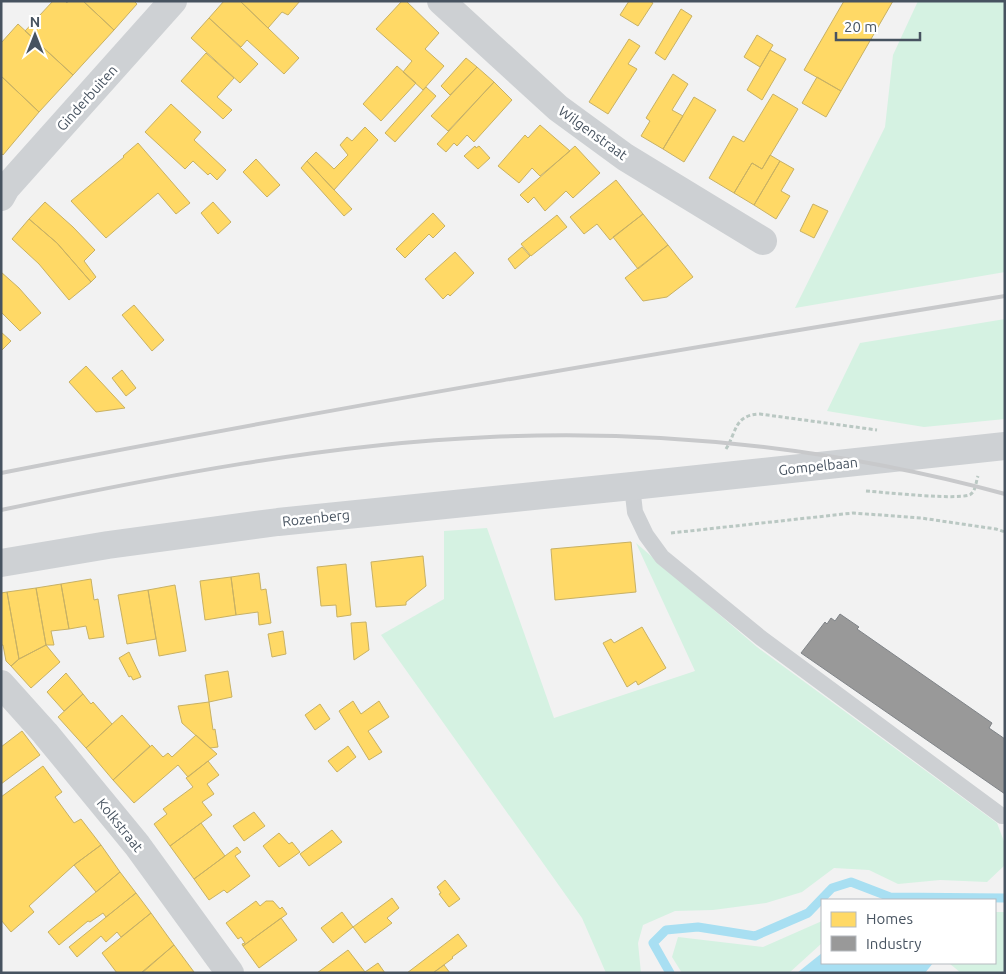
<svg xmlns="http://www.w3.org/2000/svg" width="1006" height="974" font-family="Ubuntu,sans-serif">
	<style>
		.green { fill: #d5f2e2 }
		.water { fill: #a8dff2 }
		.homes { fill: #ffd966; stroke: #c8b164 }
		.industry { fill: #999; stroke: #808488 }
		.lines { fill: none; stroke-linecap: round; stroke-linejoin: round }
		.stream { stroke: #a8dff2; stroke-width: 9 }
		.path { stroke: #bac8c3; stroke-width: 3; stroke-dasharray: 4 2.5; stroke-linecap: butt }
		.lane { stroke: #cdd0d3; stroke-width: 16 }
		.street { stroke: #cdd0d3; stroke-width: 28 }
		.secondary { stroke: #ced1d4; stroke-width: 28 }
		.rail { stroke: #c8c9cb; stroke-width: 4 }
		.labels { text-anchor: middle; stroke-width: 5; stroke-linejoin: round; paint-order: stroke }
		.street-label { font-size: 14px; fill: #475360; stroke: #fff }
	</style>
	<rect width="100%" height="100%" fill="#f2f2f2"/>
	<path class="green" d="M918 1H1005V272L795 308 885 127 893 55Z
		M1005 319V419L924 427 827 411 860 343Z
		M487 528 554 718 695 671 636 543 757 647 997 823 1005 844V865L987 882 940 880 898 884 869 870 834 868 802 892 766 903 713 910 675 911 643 925 638 943 641 973H606L582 918 381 635 444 599V531Z
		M995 912H1005V973H961L949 963H995Z
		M822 921V943L789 973H682L672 957 678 937 763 947Z"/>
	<path class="water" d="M822 953V963H933L925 973H797Z"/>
	<path class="homes" d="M53 1H65L67 3 68 1H83L114 30 73 75 25 31Z
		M83 1H134L137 4 114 30Z
		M224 1H240L299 58 284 74 247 40 241 47 209 18Z
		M240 1H300L288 15 282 12 268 28Z
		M402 1H406L439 33 425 49 444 66 423 90 403 72 412 61 376 29Z
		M629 1H649L653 3 638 26 620 15Z
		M844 1H893L841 91 804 70Z
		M681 9 692 16 665 60 655 53Z
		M209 18 258 64 240 83 191 38Z
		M18 24 73 75 39 112 1 76V43Z
		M757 35 773 45 760 67 744 57Z
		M629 39 640 46 628 64 637 69 608 114 589 102Z
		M770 50 786 59 762 100 747 90Z
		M206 53 234 78 217 97 232 110 223 119 181 81Z
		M466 58 477 67 450 95 441 86Z
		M397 66 416 83 381 121 363 104Z
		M477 67 494 82 448 131 431 116Z
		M673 74 688 84 672 110 683 116 663 149 641 136 650 121 646 118Z
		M1 76 39 112 3 155 1 153Z
		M817 77 841 91 826 117 802 103Z
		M494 82 512 100 474 142 467 135 457 146 454 143 446 152 437 144Z
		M426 87 436 96 395 142 385 133Z
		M773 94 798 109 762 169 752 163 734 193 709 178 733 136 744 142Z
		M694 97 716 110 684 162 663 149Z
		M171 104 201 132 194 140 226 170 217 180 210 173 208 175 193 161 185 169 145 132Z
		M540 125 570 151 540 176 532 168 519 183 498 166 525 135 528 138Z
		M365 127 378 140 334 190 307 161 316 152 334 169 348 155 340 145 347 137 352 141Z
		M138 143 190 203 176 214 158 193 106 238 71 201 124 157 123 156Z
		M475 146 476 148 479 146 490 158 478 169 464 156Z
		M575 146 600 173 573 198 566 191 545 211 534 197 528 203 520 195Z
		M770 155 780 161 754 205 734 193 752 163 762 169Z
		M256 159 280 185 267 197 243 172Z
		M307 161 352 209 344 216 301 168Z
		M780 161 794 169 781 191 790 196 776 219 754 205Z
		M616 180 643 214 610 240 597 224 584 234 570 217Z
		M45 202 73 227 95 250 84 261 96 277 91 282 57 243 29 219Z
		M213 202 231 222 218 234 201 213Z
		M813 204 828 211 814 238 800 231Z
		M433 213 445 226 433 238 429 234 405 258 396 249Z
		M643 214 668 245 638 269 613 237Z
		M557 215 567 227 531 256 521 244Z
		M29 219 57 243 91 282 69 300 39 264 12 239Z
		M668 245 693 277 667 297 643 301 625 278Z
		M522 247 530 256 515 269 508 259Z
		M455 252 474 273 450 296 448 294 443 299 425 279Z
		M1 272 19 288 41 313 20 331 1 312Z
		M134 305 164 340 152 351 122 315Z
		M1 332 11 341 1 351Z
		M86 366 125 408 96 412 69 382Z
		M122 370 136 388 126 396 112 378Z
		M631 542 636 592 555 600 551 549Z
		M423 556 426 586 406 602V605L376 607 371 562Z
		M346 564 351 615 337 617 336 605 321 606 317 567Z
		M259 573 261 590 266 589 271 623 259 625 258 612 236 615 231 577Z
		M231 577 236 615 205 620 200 581Z
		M91 579 94 600 98 599 104 637 89 639 86 626 69 629 61 584Z
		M61 584 69 629 51 631 54 645H46L36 588Z
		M175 585 186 651 159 656 148 590Z
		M36 588 46 645 19 659 7 592Z
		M148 590 156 639 127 644 118 595Z
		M7 592 19 659 11 666 6 661 3 645H1V593Z
		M366 622 369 650 354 660 351 623Z
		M642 627 666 668 638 685 636 681 627 687 603 643 611 639 614 643Z
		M283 631 286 654 272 657 268 634Z
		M46 645 60 662 31 688 11 666 19 659Z
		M129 652 141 677 133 680 131 676 129 677 119 658Z
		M228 671 232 697 209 702 205 675Z
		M66 673 83 694 64 711 47 692Z
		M83 694 91 704 93 702 112 724 86 748 58 717Z
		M353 701 361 714 379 701 389 717 368 731 382 752 369 760 339 711Z
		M209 702 213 730 215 729 218 747 210 748 182 723 178 706Z
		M320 704 330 719 315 730 305 715Z
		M122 715 150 746 113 780 86 748Z
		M22 731 40 755 1 784V747Z
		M196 735 217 754 188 777 178 765 134 803 113 780 152 745 163 757 168 753 172 757Z
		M348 746 356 757 337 772 328 761Z
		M208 761 219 775 207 784 214 794 202 802 212 815 170 846 154 824 167 814 163 809 193 787 186 778Z
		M43 766 62 792 55 797 74 823 81 819 101 845 74 865 29 906 34 912 11 932 1 920V797Z
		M254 812 265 826 244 841 233 826Z
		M201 823 225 856 194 879 170 846Z
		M332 830 342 842 309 866 300 854Z
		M279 833 289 844 292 842 300 852 279 867 263 846Z
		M101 845 120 872 96 892 74 865Z
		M237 847 241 852 235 856 250 876 227 893 224 890 209 900 194 879Z
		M120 872 136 893 106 917 103 913 90 922 88 921 59 945 48 932Z
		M445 880 460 899 449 907 439 894 441 893 437 887Z
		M136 893 151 913 121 937 117 932 106 942 101 936 77 957 69 947Z
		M392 898 399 908 387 918 392 923 365 943 353 927Z
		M256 901 260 906 266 901H273L280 909 282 907 287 914 243 946 242 944 245 943 241 937 238 939 226 923Z
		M342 912 353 927 333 943 321 928Z
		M151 913 174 945 142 973H117L102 953Z
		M281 918 297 940 259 968 243 946Z
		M458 934 467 946 452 957 453 958 433 973H407Z
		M174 945 194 972 143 973 142 972Z
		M348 950 365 972 317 973Z
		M378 963 385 973H364L365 972Z
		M444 965 450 973H433Z"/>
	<path class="industry" d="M840 614 859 627 857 629 992 723 989 728 1005 739V794L801 653 825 622 827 624 831 618 835 621Z"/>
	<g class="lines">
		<path class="stream" d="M670 973 653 943 666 930 698 927 755 936 808 913 832 888 851 882 890 897 1005 898"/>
		<path class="path" d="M726 449C737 431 734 415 760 414L877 430
			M866 491C881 492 964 501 971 494 976 490 976 481 978 476
			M671 533 853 513 921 518 996 529 1005 532"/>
		<path class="lane" d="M632 486 635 512 646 535 662 557 761 638 1002 816"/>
		<path class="street" d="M441 1 558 108 625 157 763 241
			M1 684 45 733 137 845 230 973"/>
		<path class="secondary" d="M1 197 6 188 173 1
			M1 563 108 545 278 522 632 486 1005 446"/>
		<path class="rail" d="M1 473C335 407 670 351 1005 296
			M1 510C162 476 325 444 490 437 663 429 838 449 1005 494"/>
	</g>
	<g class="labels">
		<g class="street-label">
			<text transform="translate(87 98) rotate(-48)" y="5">Ginderbuiten</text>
			<text transform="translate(593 133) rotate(36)" y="5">Wilgenstraat</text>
			<text transform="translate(818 466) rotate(-6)" y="5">Gompelbaan</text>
			<text transform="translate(316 518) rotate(-6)" y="5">Rozenberg</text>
			<text transform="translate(120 825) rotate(51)" y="5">Kolkstraat</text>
		</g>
	</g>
	<rect width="1006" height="974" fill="none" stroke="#475360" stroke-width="5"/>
	<rect x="821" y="899" width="175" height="65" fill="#ffffff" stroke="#b5babf"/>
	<rect x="831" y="912" width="25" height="15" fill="#ffd966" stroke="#b5babf"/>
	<text x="866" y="924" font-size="15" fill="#475360">Homes</text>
	<rect x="831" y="936" width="25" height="15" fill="#999999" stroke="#b5babf"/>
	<text x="866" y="949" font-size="15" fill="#475360">Industry</text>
	<g transform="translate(35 35)" stroke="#ffffff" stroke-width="4" paint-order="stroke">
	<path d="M0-4L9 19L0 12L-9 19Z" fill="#475360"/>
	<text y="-8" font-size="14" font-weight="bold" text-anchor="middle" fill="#475360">N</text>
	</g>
	<path d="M836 32v8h84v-8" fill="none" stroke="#475360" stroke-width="2.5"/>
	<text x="844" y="32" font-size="15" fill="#475360" stroke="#ffffff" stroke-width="4" paint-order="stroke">20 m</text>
</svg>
